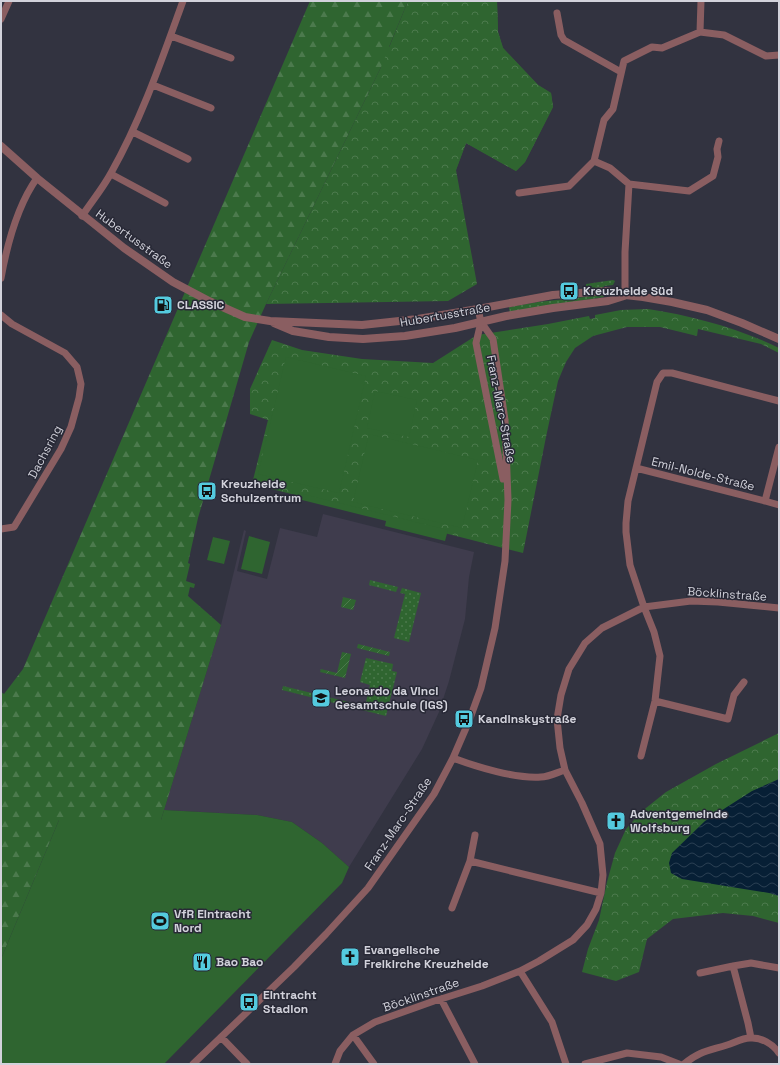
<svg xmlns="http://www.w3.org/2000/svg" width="780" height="1065" font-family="'Space Grotesk',sans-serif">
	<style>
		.education { fill: #3f3c4d }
		.grass { fill: url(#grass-dots) }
		.forest { fill: url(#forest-firs) }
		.park { fill: url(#park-crowns) }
		.garden { fill: url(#garden-furrows) }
		.pitch { fill: #2f6530 }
		.water { fill: url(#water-waves) }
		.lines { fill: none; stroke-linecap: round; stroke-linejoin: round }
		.minor { stroke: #8a5e61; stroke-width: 7 }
		.tertiary { stroke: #8a5e61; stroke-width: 8 }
		.labels { text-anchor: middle; stroke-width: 3; stroke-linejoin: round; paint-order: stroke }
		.street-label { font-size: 12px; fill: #d2d2db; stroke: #282936 }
		.poi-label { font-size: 12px; font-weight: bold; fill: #d2d2db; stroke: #282936; text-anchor: start }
	</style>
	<defs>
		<pattern id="grass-dots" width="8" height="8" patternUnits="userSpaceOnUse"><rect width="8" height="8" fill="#2f6530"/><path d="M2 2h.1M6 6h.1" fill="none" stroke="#4c7a4d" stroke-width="1.8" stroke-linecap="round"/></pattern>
		<pattern id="forest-firs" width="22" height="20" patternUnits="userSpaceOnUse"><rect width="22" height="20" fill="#2f6530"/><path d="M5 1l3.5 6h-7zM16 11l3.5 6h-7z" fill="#4c7a4d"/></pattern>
		<pattern id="park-crowns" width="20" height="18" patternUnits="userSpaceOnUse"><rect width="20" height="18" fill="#2f6530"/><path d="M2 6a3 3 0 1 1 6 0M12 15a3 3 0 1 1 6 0" fill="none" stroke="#4c7a4d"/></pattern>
		<pattern id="garden-furrows" width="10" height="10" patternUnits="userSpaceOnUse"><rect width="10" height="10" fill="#2f6530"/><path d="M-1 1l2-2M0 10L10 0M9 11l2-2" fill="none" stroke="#4c7a4d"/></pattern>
		<pattern id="water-waves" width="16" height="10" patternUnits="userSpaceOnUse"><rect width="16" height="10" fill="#071f35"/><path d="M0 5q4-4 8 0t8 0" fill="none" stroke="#2a3f52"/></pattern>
	</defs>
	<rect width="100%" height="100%" fill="#323340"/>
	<path class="education" d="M323 514 474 552 469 577 465 619 449 681 439 712 422 749 349 867 322 843 292 822 257 815 164 810 221 625 244 530 246 531 237 571 267 579 280 528 317 537Z"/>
	<path class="grass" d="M613 280 615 281 613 285 604 286 603 289H586V284Z
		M604 293V297L510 313 509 307 538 302 585 297Z
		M370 580 398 587 396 592 369 585Z
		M402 588 421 593 409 642 394 638 405 594 400 593Z
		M366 658 393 664 392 671 397 672 386 716 282 690 283 686 365 706 370 685 360 682Z"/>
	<path class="forest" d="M310 1H408L389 47 497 1 498 32 503 48 538 85 551 93 553 107 525 162 516 171 466 143 456 170 381 67 266 304 249 342 198 518 188 563 190 564 186 581 195 584 194 588 190 587 188 596 221 625 161 820H59L1 959V692L4 694 23 669Z"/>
	<path class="park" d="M408 1H497L498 32 503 48 538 85 551 93 553 107 525 162 516 171 466 143 456 170 477 284 448 301 266 304 381 67Z
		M648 309C693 316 738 328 779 348V353L761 344 698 329 697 336 660 327H627L593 336 575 348 566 362 558 381 546 437 523 553 252 484 268 420 250 414V389L272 340 302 350 362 359 433 363 477 335 548 324 589 316 590 319 595 318V315L621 310Z
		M779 733V923L753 916 723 913 673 919 647 939 639 972 616 981 582 972 588 949 599 920 607 882 615 853 626 829 641 812 666 792 716 764Z"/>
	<path class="garden" d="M343 597 356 600 353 610 341 607Z
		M358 644 390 652 389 656 357 648Z
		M342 652 351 654 345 678 320 672 321 669 337 673Z"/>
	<path class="pitch" d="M286 357 366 376 339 493 258 474Z
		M375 391 417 400 409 437 367 428Z
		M369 434 478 460 462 528 353 502Z
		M303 494 448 530 445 541 385 526 386 521 302 500Z
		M249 536 270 542 262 574 241 569Z
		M213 537 230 541 224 564 207 560Z
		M164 810 257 815 292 822 322 843 349 867 342 883 164 1064H1V959L59 820H161Z"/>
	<path class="water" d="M779 779V896L769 893 682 879 671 873 669 863 672 853 705 821 752 791Z"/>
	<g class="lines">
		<path class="minor" d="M557 13 561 35 564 40 621 72
			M1 19 9 1
			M700 32 724 35 766 56 779 55
			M700 32 701 1
			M171 36 231 58
			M153 85 211 108
			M133 132 188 159
			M594 161 604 120 613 109 624 61 652 47 662 48 700 32
			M594 161 610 168 629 184 625 252V295
			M111 174 165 203
			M629 184 689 191 713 176 718 157 717 149 719 141
			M519 193 569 186 594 161
			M82 216C92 201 103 188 111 173 142 118 162 59 183 1
			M1 278C7 245 17 206 37 178
			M1 315 12 324 65 353 77 367 81 384 79 398 71 427 61 449 14 527 1 529
			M481 322 476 343 503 479
			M779 447 765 501 779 505
			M636 468 765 501
			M655 701 728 719 734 695 744 682
			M641 756 655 701 660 656 654 632 644 607 630 565 626 532V523L628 501 657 382 663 373H672L779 401
			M453 758C477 767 516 779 541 777 549 777 558 772 565 770
			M470 861 601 893
			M452 908 470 861 475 835
			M733 966 748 1023 751 1038
			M520 971 552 1022 566 1064
			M700 973 733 966 751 963 779 968
			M441 999 475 1064
			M353 1035 374 1064
			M221 1037 247 1064
			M193 1064 294 967 326 934 368 888 434 794 453 758 469 721 481 688 495 628 505 561 508 500 505 420 493 339 481 322 478 309
			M335 1064 340 1051 353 1035 375 1022 434 1001 441 999 482 986 520 971 539 961 573 940 587 925 596 909 601 893 603 875 600 844 582 803 565 770 560 748 557 719 561 695 569 669 585 643 602 628 644 607 691 601 718 602 779 608
			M585 1064 627 1053 661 1057 679 1064
			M684 1064C700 1051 708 1051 727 1045 734 1043 742 1038 750 1038 761 1037 773 1044 779 1053"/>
		<path class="tertiary" d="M1 146 37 178 124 248 173 282 209 301 245 317 270 321 362 325 418 319 478 309 553 295 607 291 625 295 643 297 672 302 707 310 742 323 779 339
			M274 323 293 331 329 337 363 339 405 336 455 328 506 316 553 308 608 301 624 296"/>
	</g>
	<defs>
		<g id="bus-square" transform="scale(1)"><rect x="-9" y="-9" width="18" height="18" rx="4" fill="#54cade" stroke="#282936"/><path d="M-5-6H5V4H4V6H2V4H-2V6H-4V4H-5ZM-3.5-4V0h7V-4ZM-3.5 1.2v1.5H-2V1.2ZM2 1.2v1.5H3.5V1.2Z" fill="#111"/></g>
		<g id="fuel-square" transform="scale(1)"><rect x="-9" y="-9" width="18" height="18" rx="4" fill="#54cade" stroke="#282936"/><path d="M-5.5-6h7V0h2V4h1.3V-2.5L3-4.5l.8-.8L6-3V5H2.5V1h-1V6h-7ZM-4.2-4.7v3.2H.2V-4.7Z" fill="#111"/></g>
		<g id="school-square" transform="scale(1)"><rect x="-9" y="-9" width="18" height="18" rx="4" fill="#54cade" stroke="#282936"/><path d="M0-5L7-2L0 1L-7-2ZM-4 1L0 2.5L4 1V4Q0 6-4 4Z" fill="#111"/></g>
		<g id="church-square" transform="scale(1)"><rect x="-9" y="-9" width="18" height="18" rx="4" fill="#54cade" stroke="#282936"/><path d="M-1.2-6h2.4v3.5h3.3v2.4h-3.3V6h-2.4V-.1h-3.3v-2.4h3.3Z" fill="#111"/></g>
		<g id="stadium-square" transform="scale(1)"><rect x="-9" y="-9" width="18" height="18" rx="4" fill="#54cade" stroke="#282936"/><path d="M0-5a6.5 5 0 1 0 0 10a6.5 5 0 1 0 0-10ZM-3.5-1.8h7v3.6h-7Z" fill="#111"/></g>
		<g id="restaurant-square" transform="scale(1)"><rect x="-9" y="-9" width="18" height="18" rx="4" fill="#54cade" stroke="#282936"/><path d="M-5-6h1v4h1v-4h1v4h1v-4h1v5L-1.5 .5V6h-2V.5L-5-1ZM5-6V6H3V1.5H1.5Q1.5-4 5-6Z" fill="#111"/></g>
	</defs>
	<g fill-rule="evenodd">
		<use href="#bus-square" x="569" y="291"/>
		<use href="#fuel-square" x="163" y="305"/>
		<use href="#bus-square" x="207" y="491"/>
		<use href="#school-square" x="321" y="698"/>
		<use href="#bus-square" x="464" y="719"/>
		<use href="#church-square" x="616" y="821"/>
		<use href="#stadium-square" x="160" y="921"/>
		<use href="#church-square" x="350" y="957"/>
		<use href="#restaurant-square" x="202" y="962"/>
		<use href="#bus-square" x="249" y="1002"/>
	</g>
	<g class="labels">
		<g class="street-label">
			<text transform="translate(134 239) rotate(36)" y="4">Hubertusstraße</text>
			<text transform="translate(445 315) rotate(-10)" y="4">Hubertusstraße</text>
			<text transform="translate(501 409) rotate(79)" y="4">Franz-Marc-Straße</text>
			<text transform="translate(45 452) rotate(-62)" y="4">Dachsring</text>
			<text transform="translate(703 474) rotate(14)" y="4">Emil-Nolde-Straße</text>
			<text transform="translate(727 594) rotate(4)" y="4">Böcklinstraße</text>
			<text transform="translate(398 824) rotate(-56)" y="4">Franz-Marc-Straße</text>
			<text transform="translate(421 995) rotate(-19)" y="4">Böcklinstraße</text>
		</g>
		<g class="poi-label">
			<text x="583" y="295">Kreuzheide Süd</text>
			<text x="177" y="309">CLASSIC</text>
			<text x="221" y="488">Kreuzheide<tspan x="221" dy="14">Schulzentrum</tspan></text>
			<text x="335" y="695">Leonardo da Vinci<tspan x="335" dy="14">Gesamtschule (IGS)</tspan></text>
			<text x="478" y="723">Kandinskystraße</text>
			<text x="630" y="818">Adventgemeinde<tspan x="630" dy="14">Wolfsburg</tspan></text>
			<text x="174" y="918">VfR Eintracht<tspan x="174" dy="14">Nord</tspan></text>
			<text x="364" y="954">Evangelische<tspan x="364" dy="14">Freikirche Kreuzheide</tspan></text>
			<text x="216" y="966">Bao Bao</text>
			<text x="263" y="999">Eintracht<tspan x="263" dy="14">Stadion</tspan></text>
		</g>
	</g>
	<rect width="780" height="1065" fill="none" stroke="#d2d2db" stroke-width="4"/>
</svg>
